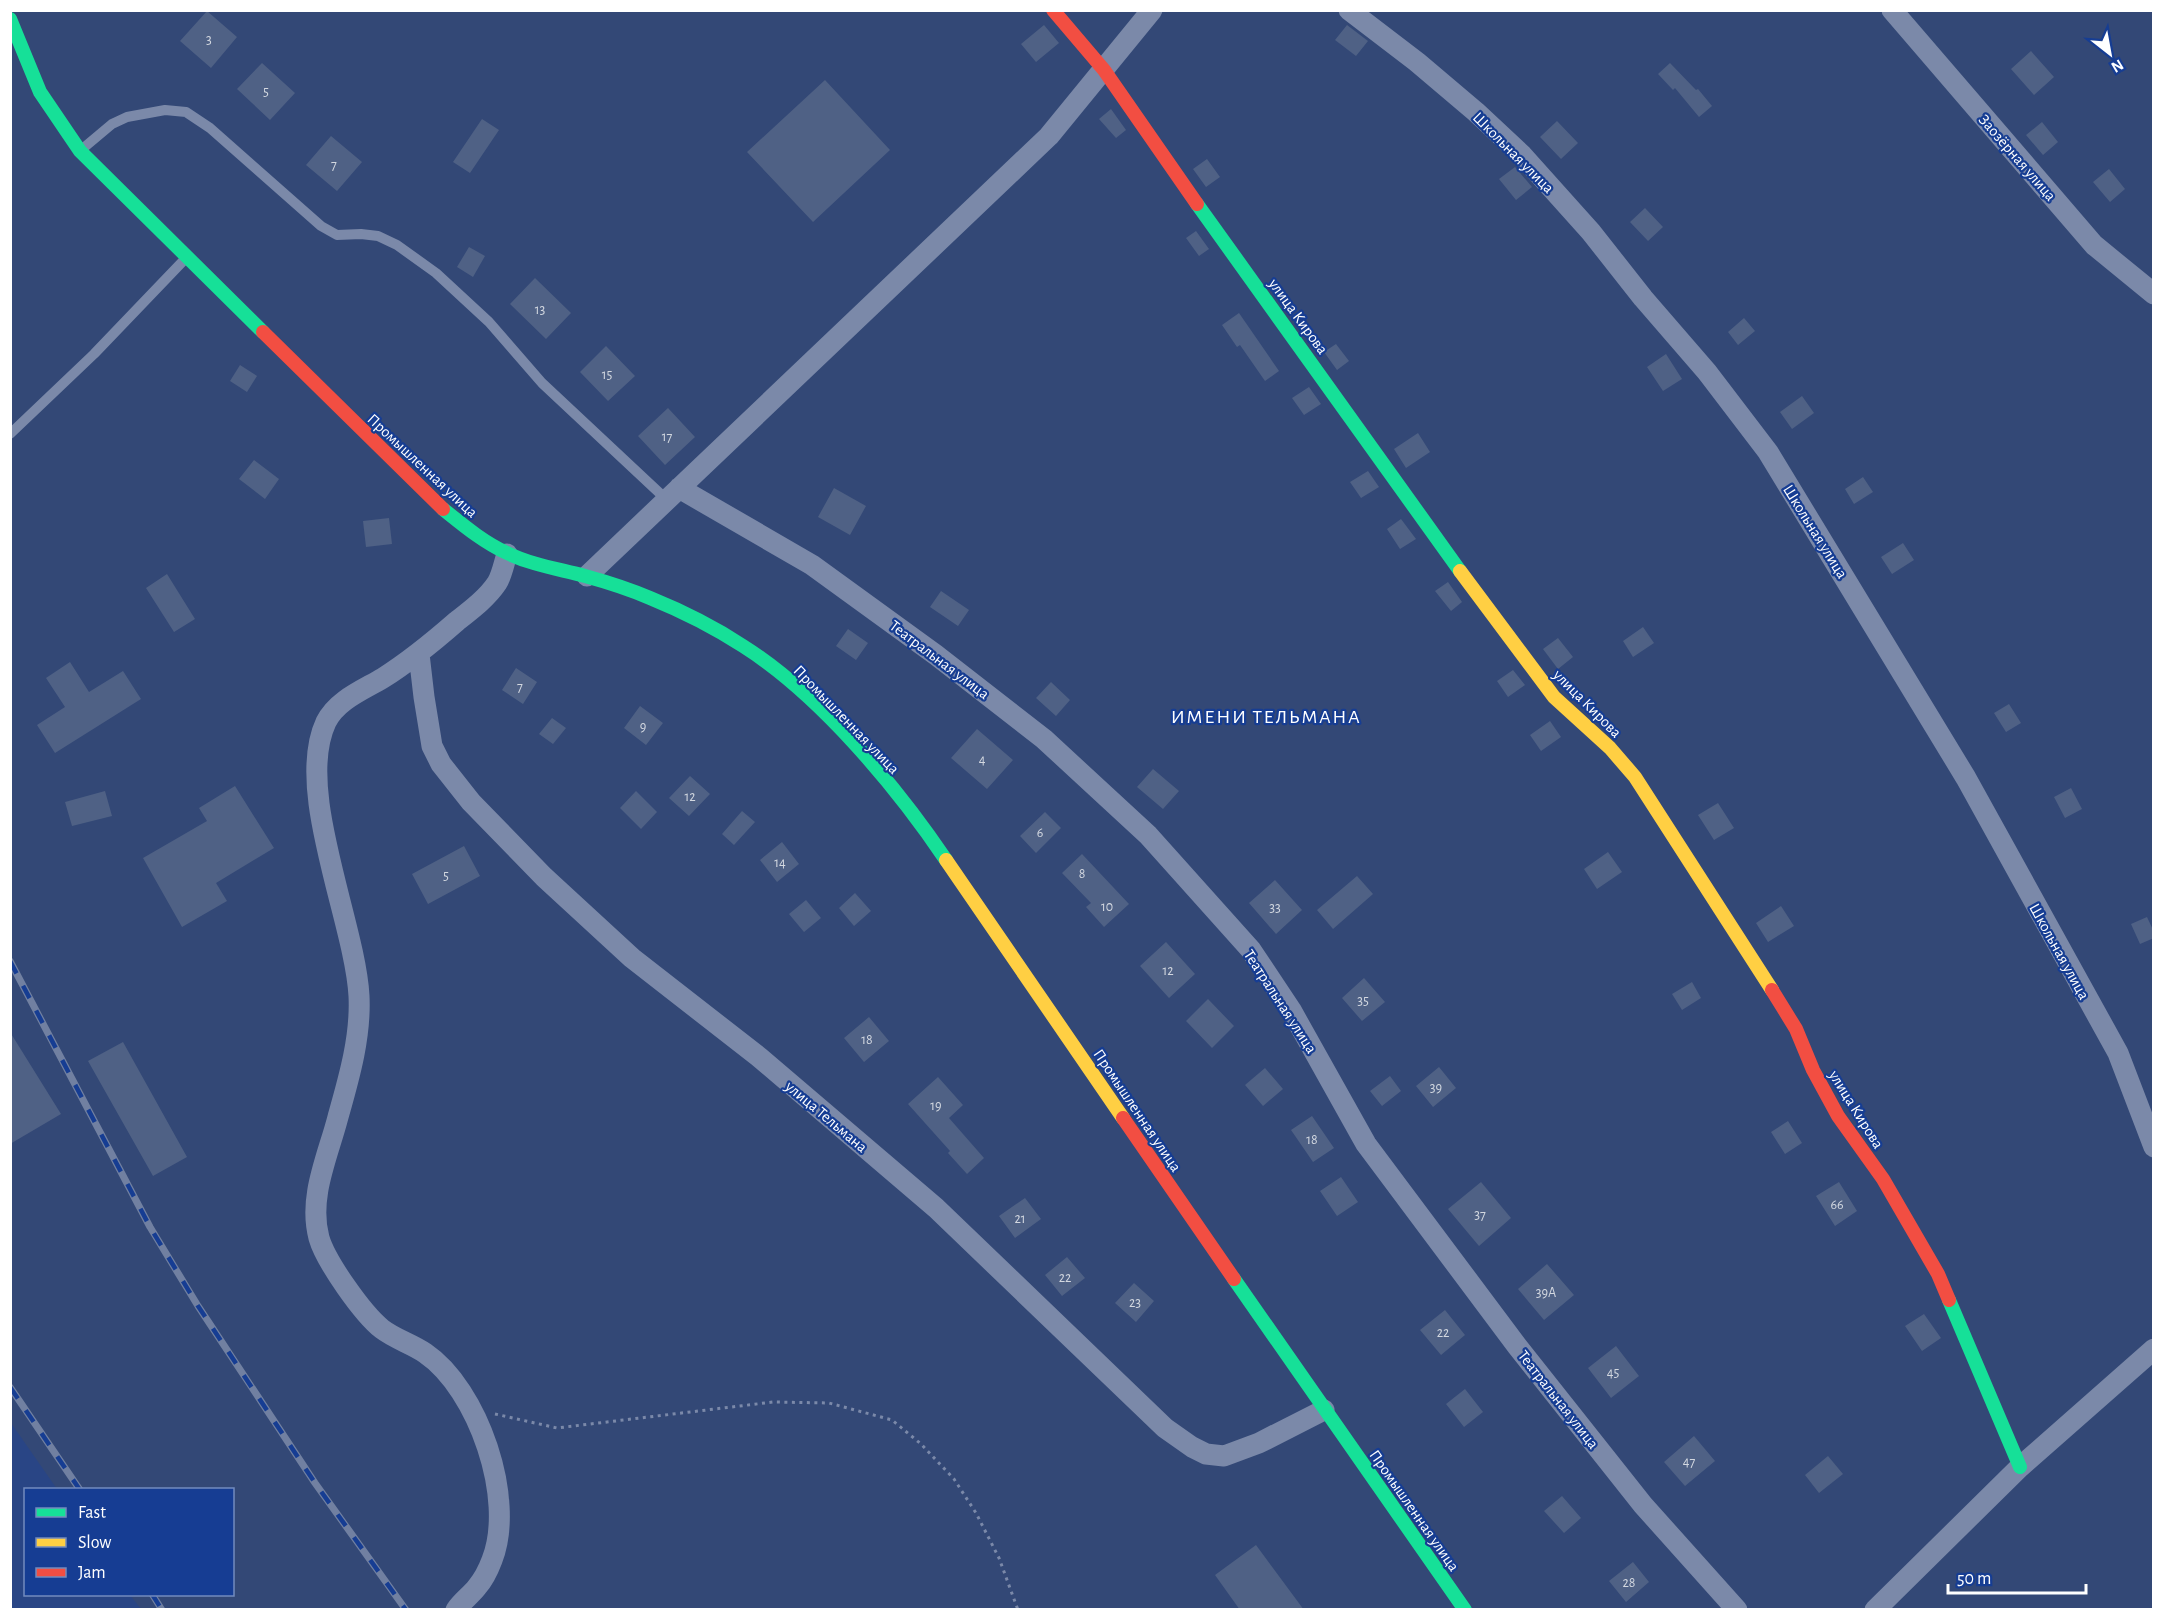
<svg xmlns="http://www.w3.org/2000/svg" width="2164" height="1620" font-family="'Alegreya Sans',sans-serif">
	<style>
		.water { fill: #294585 }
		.building { fill: #4f6185 }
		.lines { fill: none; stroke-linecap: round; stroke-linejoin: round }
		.path { stroke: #7b89a9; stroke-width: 3; stroke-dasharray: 3 4.5; stroke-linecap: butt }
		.lane { stroke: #7b89a9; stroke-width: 10 }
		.street { stroke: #7b89a9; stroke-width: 21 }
		.fast { stroke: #16e098; stroke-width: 14 }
		.slow { stroke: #ffcf43; stroke-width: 14 }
		.jam { stroke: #f24e42; stroke-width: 14 }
		.rail-casing { stroke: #7180a1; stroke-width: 7 }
		.rail { stroke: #163d93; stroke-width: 4.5; stroke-dasharray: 14; stroke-linecap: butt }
		.labels { text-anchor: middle; stroke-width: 4.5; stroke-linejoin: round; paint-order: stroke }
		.number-label { font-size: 14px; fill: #d3d8e0 }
		.street-label { font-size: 16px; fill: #fff; stroke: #163d93 }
		.quarter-label { font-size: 20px; letter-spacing: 1.5px; fill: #fff; stroke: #163d93 }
	</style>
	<rect width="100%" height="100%" fill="#334876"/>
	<path class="water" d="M11 1423 57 1489 26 1490V1594L130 1595 141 1609H11Z"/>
	<path class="building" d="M207 11 237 37 211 68 180 41Z
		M1044 25 1059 43 1036 62 1021 44Z
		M1347 25 1368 41 1356 56 1335 40Z
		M2031 51 2054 77 2034 95 2011 69Z
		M262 63 295 93 270 120 237 89Z
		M1670 63 1696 90 1698 89 1712 106 1699 117 1675 88 1673 90 1658 74Z
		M825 80 890 150 813 222 747 152Z
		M1111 109 1126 130 1116 138 1099 119Z
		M482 119 499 130 470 173 453 162Z
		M1557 121 1578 143 1561 159 1540 137Z
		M2042 122 2058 142 2043 155 2026 135Z
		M331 136 362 162 337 191 306 165Z
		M1207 159 1220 177 1206 187 1193 169Z
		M1515 167 1532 187 1516 200 1499 179Z
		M2109 169 2125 189 2110 202 2093 182Z
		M1645 208 1663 227 1648 241 1630 222Z
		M1196 231 1209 249 1199 256 1186 238Z
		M469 247 485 256 473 277 457 267Z
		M535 278 571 313 546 339 510 304Z
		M1239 313 1279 371 1265 381 1240 345 1237 347 1222 325Z
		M1744 318 1755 331 1738 345 1728 332Z
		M1336 344 1349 361 1337 370 1324 352Z
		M606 346 635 376 608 401 580 372Z
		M1666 354 1682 379 1663 391 1647 367Z
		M240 365 257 376 247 392 230 381Z
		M1309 387 1321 404 1304 415 1292 398Z
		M1802 396 1814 413 1792 429 1780 412Z
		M668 408 695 437 665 465 638 436Z
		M1418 433 1430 452 1406 468 1394 449Z
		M254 460 279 479 265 499 239 479Z
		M1368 471 1379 487 1361 498 1350 482Z
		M1863 477 1873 492 1854 504 1845 489Z
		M834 488 866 506 850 535 818 517Z
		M389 518 392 544 366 547 363 521Z
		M1401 519 1416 539 1400 549 1387 529Z
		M1903 543 1914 560 1892 574 1881 557Z
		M167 574 195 619 174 632 146 588Z
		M1448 582 1462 602 1451 611 1435 591Z
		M941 591 969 610 958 626 930 607Z
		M1643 627 1654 643 1633 657 1623 641Z
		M848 629 868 643 856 660 836 646Z
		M1558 638 1573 657 1558 669 1543 649Z
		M70 662 89 692 123 671 141 699 55 753 37 725 65 707 46 678Z
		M516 668 537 682 523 704 502 690Z
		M1513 670 1525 685 1508 697 1497 681Z
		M1051 682 1070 700 1056 716 1036 698Z
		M2009 704 2021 723 2006 732 1994 713Z
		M640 706 663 723 646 745 624 728Z
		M552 718 566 728 553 744 539 734Z
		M1550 721 1561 737 1541 751 1530 735Z
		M977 729 1013 760 987 789 951 758Z
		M1153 769 1179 791 1163 809 1137 787Z
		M690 776 710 794 689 816 669 798Z
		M235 786 274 848 216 883 227 901 182 927 143 858 207 821 199 808Z
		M2071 788 2082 809 2065 818 2054 797Z
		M105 791 112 816 72 826 65 802Z
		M636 791 657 812 641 829 620 808Z
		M1718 803 1734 828 1714 840 1698 815Z
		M742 811 755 822 734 845 722 834Z
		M1045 812 1061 828 1036 853 1020 836Z
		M782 842 799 864 777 882 760 860Z
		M464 846 480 876 428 904 412 874Z
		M1608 852 1622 872 1597 889 1584 869Z
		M1082 854 1129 904 1104 927 1086 907 1091 903 1062 873Z
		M1357 876 1373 894 1333 929 1317 910Z
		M1275 880 1302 910 1276 934 1249 903Z
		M855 893 871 911 854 926 839 908Z
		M806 900 821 918 804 932 789 914Z
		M1781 906 1794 926 1768 942 1756 923Z
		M2147 917 2154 932V938L2140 944 2131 924Z
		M1166 942 1195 974 1169 998 1140 966Z
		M1364 978 1385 1002 1362 1021 1342 998Z
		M1692 982 1701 998 1682 1010 1672 994Z
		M1208 999 1234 1026 1212 1048 1186 1021Z
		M869 1017 889 1041 864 1062 844 1038Z
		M10 1032 61 1114 10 1144Z
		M123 1042 187 1157 153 1176 88 1061Z
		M1439 1067 1456 1088 1433 1107 1416 1086Z
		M1265 1068 1283 1089 1263 1106 1245 1085Z
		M1390 1076 1401 1091 1382 1106 1370 1091Z
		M938 1077 963 1105 949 1118 984 1158 967 1174 948 1153 950 1151 908 1104Z
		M1312 1116 1334 1148 1313 1162 1291 1130Z
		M1788 1121 1802 1143 1785 1154 1771 1132Z
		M1341 1177 1358 1202 1337 1216 1320 1191Z
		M1481 1182 1511 1218 1479 1246 1448 1209Z
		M1839 1182 1857 1211 1835 1226 1816 1196Z
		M1025 1198 1041 1219 1015 1238 999 1216Z
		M1067 1257 1085 1278 1062 1296 1045 1275Z
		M1547 1264 1574 1295 1544 1320 1518 1289Z
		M1134 1283 1154 1301 1136 1322 1115 1303Z
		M1445 1310 1465 1335 1441 1355 1420 1330Z
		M1924 1314 1941 1338 1922 1351 1905 1326Z
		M1616 1346 1639 1376 1611 1398 1588 1368Z
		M1465 1389 1483 1412 1464 1427 1446 1404Z
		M1694 1436 1715 1461 1685 1486 1664 1462Z
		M1828 1456 1843 1474 1819 1493 1805 1475Z
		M1562 1496 1581 1518 1564 1533 1544 1511Z
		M1256 1545 1304 1610H1240L1215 1575Z
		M1633 1562 1649 1582 1626 1602 1609 1581Z"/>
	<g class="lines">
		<path class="path" d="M495 1414 557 1428 773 1402 829 1403 892 1420 921 1444 954 1479 976 1513 999 1558 1018 1610"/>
		<path class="lane" d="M81 150 112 124 127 117 165 110 186 112 210 128 321 226 337 235 361 234 378 236 397 245 436 273 489 322 542 383 667 500
			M10 434 94 354 186 258"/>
		<path class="street" d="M1349 10 1417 62 1476 112 1522 155 1591 232 1643 298 1707 372 1768 452 1966 778 2118 1053 2154 1147
			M1892 10 2094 245 2154 294
			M679 488 812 565 936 655 1044 739 1148 835 1251 950 1291 1010 1366 1144 1517 1346 1643 1505 1737 1610
			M587 576 1049 136 1152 10
			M419 654 424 697 432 746 441 764 471 802 544 877 632 958 759 1057 936 1208 1165 1428 1192 1447 1206 1454 1224 1456 1259 1443 1324 1410
			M456 1610C462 1601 471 1595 477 1587 483 1580 489 1568 492 1560 516 1499 478 1389 425 1353 412 1344 395 1339 382 1329 363 1314 326 1262 319 1238 308 1197 328 1156 338 1117 349 1078 361 1037 359 996 355 922 294 790 326 722 337 700 363 690 383 678 410 661 433 642 457 621 471 610 487 598 497 583 502 575 504 563 507 554
			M1875 1610 2020 1467 2154 1349"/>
		<path class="fast" d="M10 19 40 92 80 151 263 332
			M1197 204 1460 571
			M443 509C463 525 483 542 507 553 532 565 559 569 585 576 607 582 629 589 650 598 682 611 714 627 743 646 819 694 896 786 946 860
			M1234 1279 1465 1610
			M1949 1300 2020 1467"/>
		<path class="slow" d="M1460 571 1554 697 1610 748 1635 777 1772 990
			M946 860 1123 1118"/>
		<path class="jam" d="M1053 10 1104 70 1197 204
			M263 332 443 509
			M1772 990 1796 1029 1813 1070 1838 1116 1883 1179 1938 1274 1949 1300
			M1123 1118 1234 1279"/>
		<g class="rail-casing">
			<path id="rail" d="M10 961 150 1227 198 1306 315 1483 406 1610
				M10 1387 80 1490
				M152 1594 162 1610"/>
		</g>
		<use href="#rail" class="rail"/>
	</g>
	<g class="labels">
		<g class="number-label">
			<text x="209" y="44">3</text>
			<text x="266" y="96">5</text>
			<text x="334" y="169">7</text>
			<text x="540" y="314">13</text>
			<text x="607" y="379">15</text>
			<text x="667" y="441">17</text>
			<text x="520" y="691">7</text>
			<text x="643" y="731">9</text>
			<text x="982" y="764">4</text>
			<text x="690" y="801">12</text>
			<text x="1040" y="837">6</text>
			<text x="780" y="867">14</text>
			<text x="1082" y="878">8</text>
			<text x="446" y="880">5</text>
			<text x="1107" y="911">10</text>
			<text x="1275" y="912">33</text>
			<text x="1168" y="975">12</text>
			<text x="1363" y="1005">35</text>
			<text x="867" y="1044">18</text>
			<text x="1436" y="1092">39</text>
			<text x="936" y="1110">19</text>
			<text x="1312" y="1144">18</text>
			<text x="1837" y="1209">66</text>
			<text x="1480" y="1219">37</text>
			<text x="1020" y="1223">21</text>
			<text x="1065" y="1282">22</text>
			<text x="1546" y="1297">39А</text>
			<text x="1135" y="1307">23</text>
			<text x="1443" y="1337">22</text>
			<text x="1613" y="1377">45</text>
			<text x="1689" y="1466">47</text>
			<text x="1629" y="1587">28</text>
		</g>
		<g class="street-label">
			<text transform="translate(1514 152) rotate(45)" y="6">Школьная улица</text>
			<text transform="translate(2018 157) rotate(49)" y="6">Заозёрная улица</text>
			<text transform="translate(1299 316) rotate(54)" y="6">улица Кирова</text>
			<text transform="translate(423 465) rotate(43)" y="6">Промышленная улица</text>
			<text transform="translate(1816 531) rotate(58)" y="6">Школьная улица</text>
			<text transform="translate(940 659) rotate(37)" y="6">Театральная улица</text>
			<text transform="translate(1588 703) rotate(45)" y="6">улица Кирова</text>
			<text transform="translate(847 719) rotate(46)" y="6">Промышленная улица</text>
			<text transform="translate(2060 951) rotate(61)" y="6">Школьная улица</text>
			<text transform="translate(1281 1001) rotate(57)" y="6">Театральная улица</text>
			<text transform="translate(1857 1109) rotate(58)" y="6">улица Кирова</text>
			<text transform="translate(1138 1110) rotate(56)" y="6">Промышленная улица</text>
			<text transform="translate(827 1116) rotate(40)" y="6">улица Тельмана</text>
			<text transform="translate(1559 1399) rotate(52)" y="6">Театральная улица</text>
			<text transform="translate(1415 1510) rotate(55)" y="6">Промышленная улица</text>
		</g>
		<g class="quarter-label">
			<text x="1266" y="723">ИМЕНИ ТЕЛЬМАНА</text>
		</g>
	</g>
	<rect width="2164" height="1620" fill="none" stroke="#ffffff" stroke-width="24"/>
	<rect x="24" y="1488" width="210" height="108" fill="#163d93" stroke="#738bbe" stroke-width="1.5"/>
	<rect x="36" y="1508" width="30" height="9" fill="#16e098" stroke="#738bbe" stroke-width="1.5"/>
	<text x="78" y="1518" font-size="18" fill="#ffffff">Fast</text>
	<rect x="36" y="1538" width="30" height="9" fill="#ffcf43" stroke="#738bbe" stroke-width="1.5"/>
	<text x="78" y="1548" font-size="18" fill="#ffffff">Slow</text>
	<rect x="36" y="1568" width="30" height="9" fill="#f24e42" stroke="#738bbe" stroke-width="1.5"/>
	<text x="78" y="1578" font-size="18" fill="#ffffff">Jam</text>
	<g transform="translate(2110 54) rotate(149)" stroke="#163d93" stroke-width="4.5" paint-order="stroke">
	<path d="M0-4.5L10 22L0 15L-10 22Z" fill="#ffffff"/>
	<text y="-9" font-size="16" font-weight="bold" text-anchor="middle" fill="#ffffff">N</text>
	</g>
	<path d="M1948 1584v9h138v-9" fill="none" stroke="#ffffff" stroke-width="3"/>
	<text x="1957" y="1584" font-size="18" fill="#ffffff" stroke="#163d93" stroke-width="4.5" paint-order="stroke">50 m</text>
</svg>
